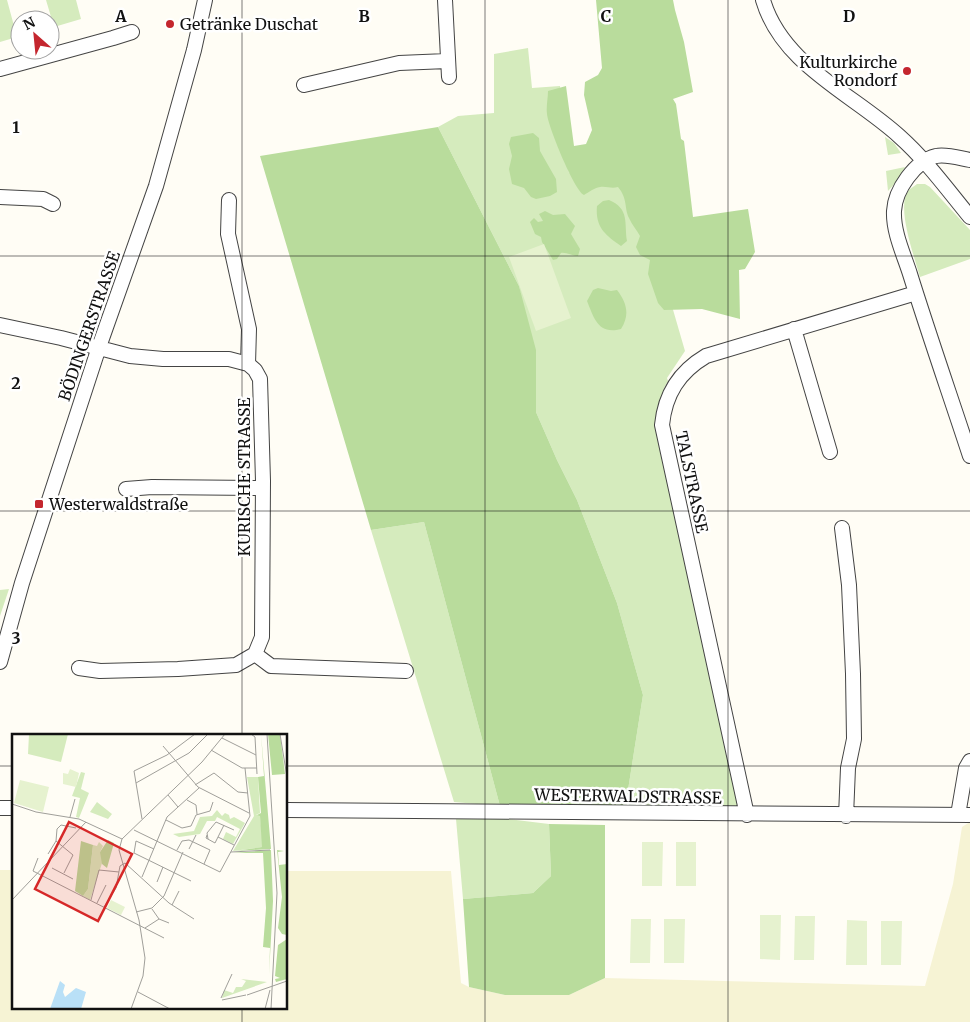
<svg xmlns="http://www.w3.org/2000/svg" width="970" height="1022" font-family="Merriweather,serif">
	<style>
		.farmland { fill: #f6f3d4 }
		.green { fill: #d5ebbd }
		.forest { fill: #b9dc9c }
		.pitch { fill: #e6f2cf }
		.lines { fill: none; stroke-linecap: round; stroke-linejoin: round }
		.minor-casing { stroke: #444; stroke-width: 16 }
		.minor { stroke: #fff; stroke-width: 14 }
		.grid { fill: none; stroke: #111; stroke-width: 1; stroke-opacity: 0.55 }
		.poi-dot { fill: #c4262e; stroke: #fff; stroke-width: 2 }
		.labels { text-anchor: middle; stroke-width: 5; stroke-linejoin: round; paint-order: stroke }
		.poi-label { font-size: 16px; fill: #111; stroke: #fff; text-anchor: start }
		.street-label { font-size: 16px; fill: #111; stroke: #fff }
		.inset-road { fill: none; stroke: #a09f9a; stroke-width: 1 }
		.view { fill: #d62828; fill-opacity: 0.15; stroke: #d62828; stroke-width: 2.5 }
		.inset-edge { fill: none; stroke: #111; stroke-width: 2.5 }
		.grid-label { font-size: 16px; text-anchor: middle; font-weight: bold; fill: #111; stroke: #fff; stroke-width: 5; stroke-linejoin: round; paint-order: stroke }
	</style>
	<rect width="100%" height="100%" fill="#fffdf5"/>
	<path class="farmland" d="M970 822V1022H0V870H14V1008H286V871H451L461 983 469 987 505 995H569L605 978 925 986 953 884 962 827Z"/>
	<path class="green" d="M0 0H7L17 37 0 42Z
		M46 0H76L81 19 54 27Z
		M528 48 532 88 560 86 569 173 631 165 685 351 667 378 668 381 664 388 656 424 738 808 625 809 643 695 617 603 577 500 557 460 536 412V372L519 286 438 127 458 116 494 113V54Z
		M885 137 894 143 901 153 888 155Z
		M905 167 898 180 888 191 886 171Z
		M917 184H925L930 187 970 230V259L920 277C915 258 896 208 908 191 910 188 915 186 917 184Z
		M424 522 500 806 454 802 371 530Z
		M9 589 0 616V590Z
		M456 819H507L549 824 551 876 533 893 463 899Z"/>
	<path class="forest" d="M596 0H673L675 10 684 42 693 92 673 99 676 104 681 139 684 141 693 217 748 209 755 252 745 269 739 270 740 319 702 309 664 310 658 303 648 274 650 260 640 255 636 247 640 236C637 230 632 225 629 218 624 208 628 199 618 187 611 189 607 186 600 187 594 188 589 192 584 195 574 190 548 126 547 114 546 107 548 98 548 91L566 86 574 146 586 144 592 130 584 95 585 82 598 75 602 68Z
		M438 127 519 286 536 350V412L557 460 577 500 617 603 643 695 625 809 500 806 424 522 371 530 260 156Z
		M533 133 539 138 540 151 556 179 557 192 550 196 536 199 531 197 524 188 512 184 509 169 512 156 509 144 511 137Z
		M609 200C630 209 624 223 627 241L621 246C605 235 595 227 597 206L603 201Z
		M545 211 553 215 565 214 575 226 571 234 580 249 578 256C572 256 566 252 561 253L557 259 553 260 542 242 541 237 535 234 530 222 534 218 538 222 543 221 539 214Z
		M598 288 611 291 617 290C627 303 630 315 621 329 598 335 594 318 587 301L593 290Z
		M549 824 605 825V978L569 995H505L469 987 463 899 533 893 551 876Z"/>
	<path class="pitch" d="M544 244 571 318 536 331 509 257Z
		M642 842H663L662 886H642Z
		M676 842H696V886H676Z
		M760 915H781L780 960 760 959Z
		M795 916H815L814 960H794Z
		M631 919H651L650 963H630Z
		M664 919H685L684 963H664Z
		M847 920 867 921V965H846Z
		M881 921H902L901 965H881Z"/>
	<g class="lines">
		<g class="minor-casing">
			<path id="minor" d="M445 0 449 77
				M763 0C782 65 853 94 899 136 926 160 947 189 970 217
				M0 69 113 38 132 32
				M304 85 399 63 447 61
				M970 160C959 158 947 154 936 156 915 161 895 190 894 211 893 232 904 255 910 274 929 335 950 395 970 456
				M0 197 43 199 53 204
				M229 200 228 234 249 329 248 364
				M0 325 61 338 130 356 163 359H229L248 364 255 370 260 379 263 481 262 637 255 654
				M794 329 830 452
				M126 489 152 487 263 488
				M842 528 849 585 853 674 854 739 848 768 846 816
				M255 654 271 666 406 671
				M0 662 22 583 99 347 156 186 194 50 205 0
				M79 668 100 671 178 669 236 665 255 654
				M0 808H14
				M286 810 970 815
				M747 815 662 425C665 394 679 372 706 356L916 293
				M958 815 966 768 970 761"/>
		</g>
		<use href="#minor" class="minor"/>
	</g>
	<path class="grid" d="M242 0V736M485 0V1022M728 0V1022M0 256H970M0 511H970M0 766H14M286 766H970M242 1008V1022"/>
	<g class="poi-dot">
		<circle cx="170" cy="24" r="5"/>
		<circle cx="907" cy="71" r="5"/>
		<rect x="34" y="499" width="10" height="10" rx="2.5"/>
	</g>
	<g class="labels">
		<g class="poi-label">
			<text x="180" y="30">Getränke Duschat</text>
			<text x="897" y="68" text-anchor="end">Kulturkirche<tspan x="897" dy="18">Rondorf</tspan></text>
			<text x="49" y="510">Westerwaldstraße</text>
		</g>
		<g class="street-label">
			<text transform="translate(89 326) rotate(-71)" y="6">BÖDINGERSTRASSE</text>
			<text transform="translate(244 477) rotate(-90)" y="6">KURISCHE STRASSE</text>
			<text transform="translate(692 482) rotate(78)" y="6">TALSTRASSE</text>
			<text transform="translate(628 796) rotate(1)" y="6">WESTERWALDSTRASSE</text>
		</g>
	</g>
	<g transform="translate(12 734)">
		<rect width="275" height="275" fill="#fffdf5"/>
		<path d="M17 0H56L49 28 16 20ZM69 38 73 39 69 55 77 59 67 84 64 83 68 64 60 62ZM235 43H246L248 79 244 81H248L251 113 221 117 242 82ZM85 68 100 80 96 85 78 78ZM205 76 210 82 213 79 217 81 218 85 222 83 233 89 221 110 211 105 214 98 224 103 228 95 205 83 203 87H195L188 100 167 103 161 100 182 97 188 83 200 82ZM87 108 91 112 88 118 93 120 78 166 71 162 76 155 81 111 85 112ZM229 245 255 248 210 264 212 256 221 259 224 253H230L234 247Z" fill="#d5ebbd"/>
		<path d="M249 0 259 115 223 117 250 113 248 82 245 81 249 79 246 43 252 42ZM256 0H268L273 40 260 41ZM96 106 102 109 95 134 90 130 88 118ZM69 107 81 111 76 155 71 162 63 157ZM259 116 261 167 257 241 258 214 251 213 254 174 251 119H221ZM265 116 272 117 266 118 267 131 275 130V201L270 200 266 194 270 163ZM275 205V245L264 248 263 245 268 244 263 242 266 211Z" fill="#b9dc9c"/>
		<path d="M58 35 67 39 64 53 51 50V39L56 40ZM8 46 37 53 31 78 2 69ZM99 166 113 173 109 181 95 174Z" fill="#e6f2cf"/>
		<path d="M48 247 53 251 51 258 53 263 64 254 74 258 69 275H38Z" fill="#b9e0f7"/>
		<path class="inset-road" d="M239 0 243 3 245 40M255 0 265 159 259 275M268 0 275 43M210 4 244 21M151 12 186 53 237 79M199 16 230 34H245M124 49 177 19 196 0M183 51 202 39 226 58 236 59M156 61 166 73M175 66 184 71 185 80M0 70 24 78 67 85 110 105 190 28 213 0M58 83 63 65M130 85 122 37 155 21 183 0M154 86 170 94 179 92 184 81 198 77 201 68M122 96 208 138 238 82 233 34M195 101 194 104 203 109 212 91M206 103 222 111M110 105 107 116 127 186 133 224 131 242 119 275M196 105 195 99 204 88 222 96M142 115 124 107 122 119 179 147M177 115 184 101M165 116 170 107 177 106 198 116 192 130M219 118 258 116M36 120 44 107M26 124 21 137 152 204M40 134 61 145M52 139 61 121 44 107 45 95 49 91 64 94M130 143 155 83 187 54M145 148 151 133M0 166 74 88M79 166 87 136 107 138M85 169 94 151M160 171 167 157M92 173 104 154 108 132 113 129 157 169 182 185M140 175 147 185 157 189M124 178 140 174 152 162 171 118M133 194 147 185M126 258 158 275M235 261 275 247M209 264 220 240M210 266 234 261M253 275 258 256"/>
		<path class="view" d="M57 88 120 120 86 187 23 155Z"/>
		<rect width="275" height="275" class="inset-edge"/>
	</g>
	<g class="grid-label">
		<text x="121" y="22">A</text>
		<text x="364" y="22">B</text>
		<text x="606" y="22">C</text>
		<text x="849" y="22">D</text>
		<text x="16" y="133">1</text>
		<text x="16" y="389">2</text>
		<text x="16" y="644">3</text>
	</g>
	<g transform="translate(35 35) rotate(333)"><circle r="24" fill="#ffffff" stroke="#a0a0a0"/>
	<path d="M0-4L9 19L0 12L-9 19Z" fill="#c4262e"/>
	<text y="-8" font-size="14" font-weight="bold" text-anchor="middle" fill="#111111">N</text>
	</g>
</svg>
